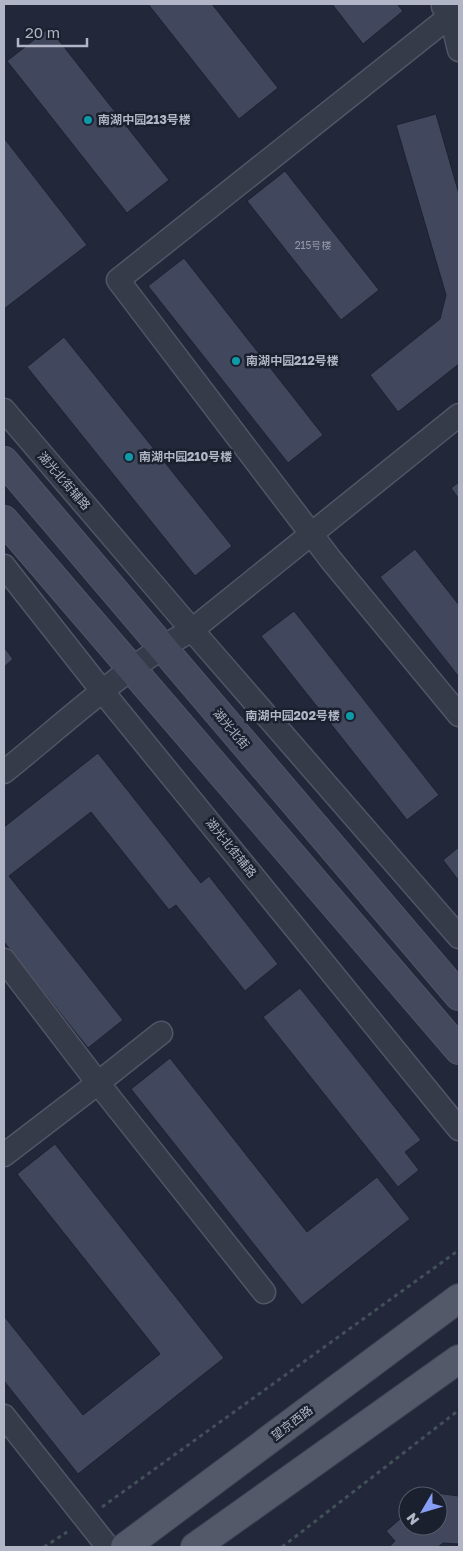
<svg xmlns="http://www.w3.org/2000/svg" width="463" height="1551" font-family="'Golos Text','Noto Sans SC',sans-serif">
	<style>
		.building { fill: #41475c; stroke: #1d2231 }
		.lines { fill: none; stroke-linecap: round; stroke-linejoin: round }
		.street-casing { stroke: #515565; stroke-width: 25 }
		.secondary-casing { stroke: #515565; stroke-width: 30 }
		.primary-casing { stroke: #3f4453; stroke-width: 30 }
		.path { stroke: #425158; stroke-width: 3; stroke-dasharray: 4 4; stroke-linecap: butt }
		.street { stroke: #363b4a; stroke-width: 22 }
		.secondary { stroke: #44495d; stroke-width: 28 }
		.primary { stroke: #54596a; stroke-width: 28 }
		.culture-dot { fill: #0f9aa8; stroke: #1b202f; stroke-width: 2 }
		.labels { text-anchor: middle; stroke-width: 5; stroke-linejoin: round; paint-order: stroke }
		.number-label { font-size: 10px; fill: #959aac }
		.poi-label { font-size: 12px; font-weight: bold; fill: #b1b5c6; stroke: #1b202f; text-anchor: start }
		.street-label { font-size: 12px; fill: #b1b5c6; stroke: #1b202f }
	</style>
	<rect width="100%" height="100%" fill="#22283a"/>
	<path class="building" d="M148 4H212L278 88 239 119Z
		M332 4H397L403 11 363 44Z
		M49 28 169 180 127 213 7 61Z
		M436 114 459 194V364L398 412 370 375 440 319 446 295 396 125Z
		M4 138 87 245 4 309Z
		M285 171 379 290 341 320 247 201Z
		M184 258 323 435 288 463 148 286Z
		M64 337 232 546 195 576 27 367Z
		M459 482V499L451 488Z
		M415 549 459 605V677L380 577Z
		M294 611 439 795 407 820 261 636Z
		M4 647 13 659 4 667Z
		M98 753 201 883 209 876 278 964 245 991 176 905 169 910 91 812 9 876 123 1020 88 1048 4 942V827Z
		M459 847V881L443 860Z
		M300 988 421 1140 405 1152 419 1170 398 1187 263 1017Z
		M170 1058 307 1232 377 1177 410 1219 302 1305 131 1089Z
		M55 1144 224 1358 78 1474 4 1381V1316L83 1415 160 1354 17 1174Z
		M435 1493 459 1496V1544L443 1543 438 1547H389L395 1541 386 1531 406 1514 408 1517V1526H438V1496H434Z"/>
	<g class="lines">
		<g class="street-casing">
			<path id="street" d="M443 7 451 16 459 50
				M459 9 118 280 331 560 459 715
				M4 410 192 630 459 937
				M4 566 103 692 459 1129
				M4 772C65 723 123 668 192 630L459 415
				M4 960 98 1083 264 1292
				M4 1155 98 1083 161 1033
				M4 1416 108 1547"/>
		</g>
		<g class="secondary-casing">
			<path id="secondary" d="M4 461 459 996
				M4 520 459 1050"/>
		</g>
		<g class="primary-casing">
			<path id="primary" d="M125 1547 459 1298
				M195 1547 459 1359"/>
		</g>
		<path class="path" d="M102 1507 459 1250
			M44 1547 67 1532
			M282 1547 459 1410"/>
		<use href="#street" class="street"/>
		<use href="#secondary" class="secondary"/>
		<use href="#primary" class="primary"/>
	</g>
	<g class="culture-dot">
		<circle cx="88" cy="120" r="5"/>
		<circle cx="236" cy="361" r="5"/>
		<circle cx="129" cy="457" r="5"/>
		<circle cx="350" cy="716" r="5"/>
	</g>
	<g class="labels">
		<g class="number-label">
			<text x="313" y="249">215号楼</text>
		</g>
		<g class="poi-label">
			<text x="98" y="124">南湖中园213号楼</text>
			<text x="246" y="365">南湖中园212号楼</text>
			<text x="139" y="461">南湖中园210号楼</text>
			<text x="340" y="720" text-anchor="end">南湖中园202号楼</text>
		</g>
		<g class="street-label">
			<text transform="translate(64 481) rotate(49)" y="4">湖光北街辅路</text>
			<text transform="translate(231 729) rotate(50)" y="4">湖光北街</text>
			<text transform="translate(231 848) rotate(51)" y="4">湖光北街辅路</text>
			<text transform="translate(292 1423) rotate(-37)" y="4">望京西路</text>
		</g>
	</g>
	<rect width="463" height="1551" fill="none" stroke="#b1b5c6" stroke-width="10"/>
	<g transform="translate(423 1511) rotate(232)"><circle r="24" fill="#1b202f" stroke="#575c6b"/>
	<path d="M0-4L9 19L0 12L-9 19Z" fill="#869ef6"/>
	<text y="-8" font-size="14" font-weight="bold" text-anchor="middle" fill="#b1b5c6">N</text>
	</g>
	<path d="M18 38v8h69v-8" fill="none" stroke="#b1b5c6" stroke-width="2.5"/>
	<text x="25" y="38" font-size="15" fill="#b1b5c6" stroke="#1b202f" stroke-width="4" paint-order="stroke">20 m</text>
</svg>
